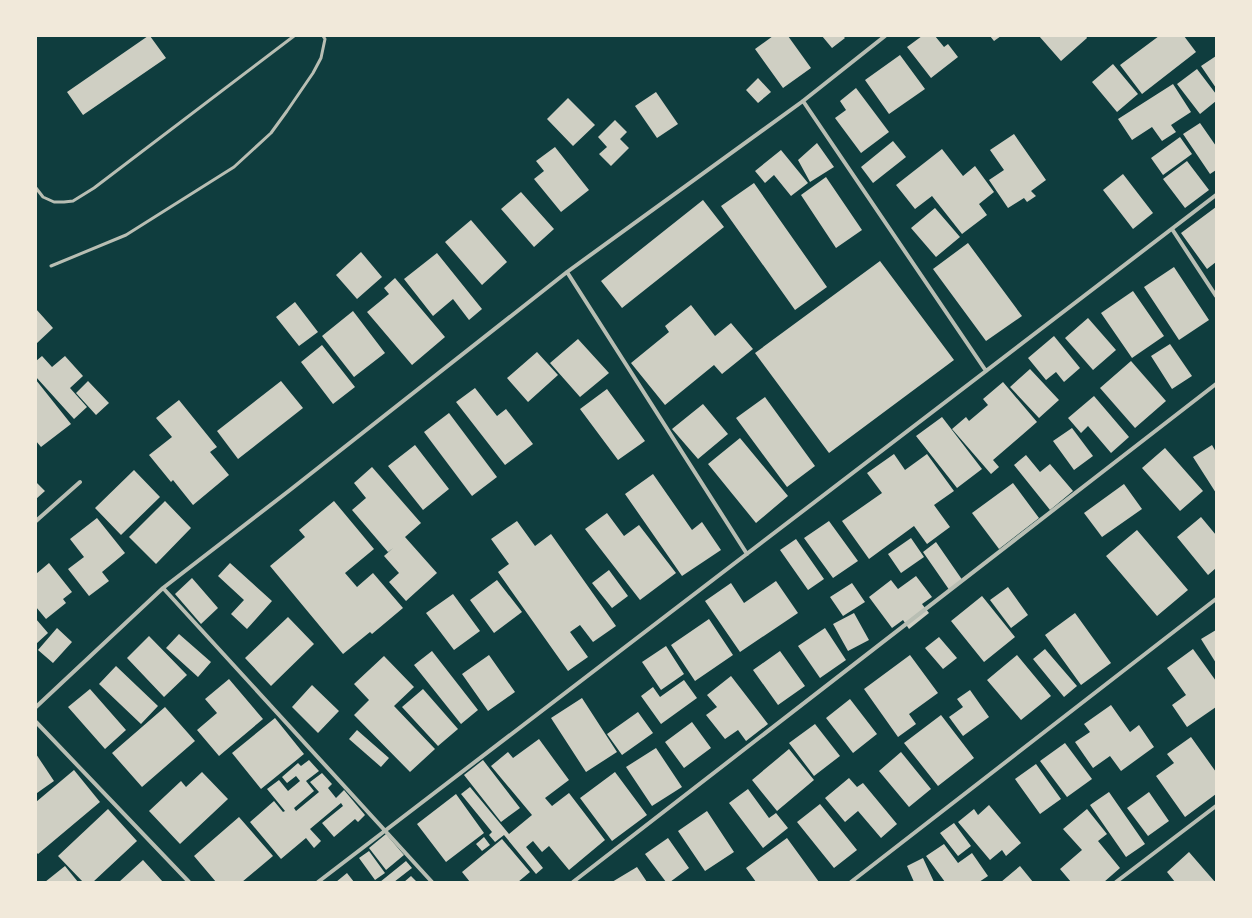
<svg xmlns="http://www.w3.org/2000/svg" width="1252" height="918" font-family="'Archivo Narrow',sans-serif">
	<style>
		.building { fill: #cfcfc3 }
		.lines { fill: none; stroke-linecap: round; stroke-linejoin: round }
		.service { stroke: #b8beb3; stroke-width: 3 }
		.minor { stroke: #b8beb3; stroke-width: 4 }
	</style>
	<rect width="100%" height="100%" fill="#0f3d3e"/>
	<path class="building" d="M148 36H150L166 58 83 115 67 92Z
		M773 36H788L811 68 783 88 755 49Z
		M822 36H843L845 38 832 48Z
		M922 36H935L944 47 948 44 958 57 931 78 907 47Z
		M990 36H1001L994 41Z
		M1039 36H1086L1087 38 1061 61Z
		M1159 36H1184L1196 52 1142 94 1120 65Z
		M900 55 925 89 889 114 865 80Z
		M1216 56V88L1201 66Z
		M1113 64 1138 94 1117 112 1092 82Z
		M1197 69 1216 94V101L1200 114 1177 84Z
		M758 78 771 92 758 103 746 90Z
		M1173 84 1191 112 1171 125 1176 132 1162 141 1152 127 1132 140 1118 119Z
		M856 88 889 132 861 153 835 118 846 110 840 101Z
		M656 92 678 124 657 138 635 106Z
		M568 98 595 125 573 146 547 119Z
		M615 120 627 132 620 139 629 148 611 166 599 154 607 147 598 137Z
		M1200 123 1216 146V170L1210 174 1183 134Z
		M1014 134 1046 180 1031 191 1036 196 1027 202 1024 198 1008 208 989 180 1004 170 990 150Z
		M1180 137 1192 154 1163 175 1151 158Z
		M893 141 906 157 873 183 861 167Z
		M817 143 834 167 810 182 798 160Z
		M555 147 589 190 561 212 534 179 544 171 536 161Z
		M942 149 963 176 975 166 994 192 979 204 987 215 962 234 932 196 915 209 896 185Z
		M781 150 808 183 791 196 774 175 765 183 755 171Z
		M1187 161 1209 190 1185 208 1163 179Z
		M1123 174 1153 213 1133 229 1103 190Z
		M826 177 862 230 836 248 801 195Z
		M754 183 827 287 795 310 721 206Z
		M521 192 554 229 534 247 501 209Z
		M703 200 724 227 622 308 601 281Z
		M1216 207V262L1207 269 1181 233Z
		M935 208 960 237 936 257 911 228Z
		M471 220 507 262 482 285 445 242Z
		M968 243 1022 316 986 341 933 269Z
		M361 252 382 277 357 299 336 275Z
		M437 253 482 309 469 320 453 299 433 316 404 279Z
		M880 261 954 360 829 453 755 353Z
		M1174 267 1209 320 1179 340 1144 287Z
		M395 278 445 337 412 365 367 312 389 294 384 288Z
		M1133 291 1164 336 1132 358 1101 313Z
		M295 302 318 332 299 346 276 317Z
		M691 305 715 336 731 323 753 349 722 374 714 365 665 405 631 363 669 332 665 326Z
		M36 309 53 328 36 344Z
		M353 311 385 353 354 377 322 336Z
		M1088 318 1116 350 1093 370 1065 338Z
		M1054 336 1080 368 1064 382 1056 372 1046 380 1028 358Z
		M578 339 609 373 580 397 550 363Z
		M1170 344 1192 376 1172 389 1151 356Z
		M322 345 355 387 333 404 301 362Z
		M537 352 558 375 528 402 507 378Z
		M42 356 52 367 65 356 83 376 70 388 87 407 74 419 36 377V361Z
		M1131 361 1166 401 1135 428 1100 388Z
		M1030 369 1059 400 1039 418 1010 387Z
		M36 380 71 424 41 447 36 441Z
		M88 381 109 403 96 415 76 393Z
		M281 381 303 408 238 459 217 431Z
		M1003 382 1037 422 993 460 999 467 991 474 952 429 966 417 969 421 988 405 983 399Z
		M475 388 497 416 506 409 533 444 505 465 456 402Z
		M607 389 645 441 618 460 580 409Z
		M1094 396 1129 437 1111 453 1088 426 1081 433 1068 418Z
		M765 397 815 466 787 487 736 418Z
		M179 400 217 447 210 452 229 475 193 505 173 480 171 482 149 455 172 437 156 418Z
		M703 404 728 434 698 459 672 429Z
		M449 413 497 477 472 496 424 432Z
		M942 417 982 469 957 488 916 436Z
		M1072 428 1093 456 1074 470 1053 441Z
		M740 438 788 496 756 523 708 464Z
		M415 445 449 489 423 510 388 466Z
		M1212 445 1216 452V493L1193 457Z
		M1165 448 1203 491 1180 511 1142 468Z
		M894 454 905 470 927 454 954 491 934 505 950 527 927 544 914 526 869 559 842 521 882 493 867 473Z
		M1026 455 1040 472 1050 464 1073 491 1050 510 1014 465Z
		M372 467 421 523 405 537 437 573 406 601 389 582 399 573 384 556 393 548 388 552 352 510 366 498 354 483Z
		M134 470 160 497 121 535 95 508Z
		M653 474 692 530 702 522 721 550 682 576 625 494Z
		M36 482 45 491 36 499Z
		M1013 483 1039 518 999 549 972 513Z
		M1124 484 1142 509 1102 537 1084 513Z
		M165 501 191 528 156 564 129 537Z
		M334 501 374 549 345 573 357 587 373 573 403 608 372 634 370 632 343 654 270 566 305 537 299 530Z
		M607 513 624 536 639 525 676 573 640 600 585 529Z
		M1201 517 1216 535V568L1208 575 1177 537Z
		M97 518 125 553 102 572 109 581 89 596 68 569 84 557 70 539Z
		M517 521 535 546 551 534 616 626 593 642 580 625 570 632 588 657 568 671 498 572 509 564 491 539Z
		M829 521 858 561 833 578 804 538Z
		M1137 530 1188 590 1157 616 1106 556Z
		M911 538 924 557 901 573 888 554Z
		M796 539 824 579 808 590 780 550Z
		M936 542 963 581 950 591 923 552Z
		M49 563 72 592 63 599 66 603 46 619 36 607V574Z
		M230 563 272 601 247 629 231 614 244 600 218 576Z
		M609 570 628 596 612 608 592 583Z
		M916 576 932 597 922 604 929 613 909 629 903 620 892 628 869 597 891 580 898 589Z
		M192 578 218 608 201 624 175 594Z
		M497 580 522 612 494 633 470 600Z
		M776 581 798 613 740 652 705 601 731 583 744 603Z
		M852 583 865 602 843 616 830 597Z
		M1008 587 1028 615 1011 628 990 600Z
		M453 594 480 631 454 650 426 613Z
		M982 596 1015 637 984 662 951 621Z
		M854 613 869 640 848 651 833 624Z
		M1075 613 1111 663 1081 685 1045 635Z
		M288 617 314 644 271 686 245 658Z
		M36 619 48 633 36 644Z
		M709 619 733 655 695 681 671 645Z
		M57 628 72 642 53 663 38 650Z
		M825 628 846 660 820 678 798 646Z
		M1216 630V663L1201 639Z
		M179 634 211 662 198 677 166 648Z
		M149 636 187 675 164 697 127 658Z
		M939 637 957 658 943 669 925 648Z
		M666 646 684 674 661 690 642 662Z
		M1045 649 1077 686 1064 697 1033 659Z
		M1193 649 1216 681V707L1187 727 1172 705 1186 695 1167 668Z
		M432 651 478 710 461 724 414 665Z
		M780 651 805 686 778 705 753 670Z
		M489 655 515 692 488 711 462 674Z
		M910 655 938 693 909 714 916 724 898 737 864 689Z
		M1017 655 1051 696 1021 720 987 680Z
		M384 656 414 687 394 706 435 749 410 772 354 715 369 700 354 684Z
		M116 666 158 706 141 724 99 684Z
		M731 676 768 724 746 741 738 730 725 739 706 715 717 707 707 695Z
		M229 679 263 719 219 756 197 730 217 713 205 699Z
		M684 680 697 698 661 724 641 696 653 687 660 697Z
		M312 685 339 711 318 733 292 707Z
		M90 689 126 730 105 749 68 707Z
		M423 689 458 729 438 746 402 707Z
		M970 690 989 717 963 736 949 717 963 707 957 699Z
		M582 698 617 752 586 772 551 718Z
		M850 699 877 734 853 753 826 718Z
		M1111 705 1130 732 1139 725 1154 747 1121 771 1110 756 1093 768 1075 742 1090 732 1084 724Z
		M165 707 195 741 142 787 112 753Z
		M638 712 653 733 622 755 607 734Z
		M941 715 974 758 938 786 904 743Z
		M275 718 304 754 261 789 232 753Z
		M692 722 711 748 684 768 665 742Z
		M815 724 840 756 814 776 789 743Z
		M357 730 389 758 381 767 349 739Z
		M1191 737 1216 772V794L1185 817 1156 776 1174 763 1167 754Z
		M539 739 569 780 545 798 552 806 569 793 605 840 569 870 549 846 542 852 533 841 526 847 543 868 536 874 504 835 495 842 489 835 492 832 461 794 470 787 509 834 532 815 491 766 508 752 513 758Z
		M1065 743 1092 779 1067 797 1040 761Z
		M656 748 682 787 652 806 626 767Z
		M789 749 814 780 777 811 752 780Z
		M901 752 931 789 909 807 879 771Z
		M36 754 54 781 37 793 36 791Z
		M309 760 319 771 306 781 314 791 294 808 296 811 319 792 310 782 322 773 332 784 328 788 336 798 344 790 365 815 358 822 355 819 334 837 322 823 343 806 341 803 310 829 321 841 314 848 306 838 281 859 250 822 274 801 283 812 285 811 267 789 279 780 288 791 300 781 296 776 287 783 282 777 298 763 301 766Z
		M483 760 520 808 501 822 464 775Z
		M1036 764 1061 799 1040 814 1015 779Z
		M74 770 100 802 38 854 36 852V802Z
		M202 772 228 799 180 844 149 811 181 781 186 787Z
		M615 772 647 815 612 841 580 798Z
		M849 778 857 787 863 783 897 824 881 838 858 811 845 822 825 798Z
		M748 789 769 818 776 813 788 828 763 848 729 803Z
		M1109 792 1145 844 1126 857 1090 805Z
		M1149 792 1169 821 1148 836 1127 808Z
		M456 794 484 833 446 862 417 824Z
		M820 804 857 850 834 868 797 822Z
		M989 805 1021 843 1006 856 1002 850 990 860 958 822 974 809 978 815Z
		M108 809 137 841 93 882H83L58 856Z
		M1087 809 1107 834 1098 841 1120 868 1104 882H1071L1060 869 1082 850 1063 829Z
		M707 811 734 852 705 871 678 831Z
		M239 817 273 856 242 882H216L194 856Z
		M954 823 971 846 958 856 940 833Z
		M386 834 404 855 386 870 369 848Z
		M484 837 490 845 482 851 476 844Z
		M668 838 689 868 670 882H666L645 854Z
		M787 838 819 882H756L746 868Z
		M502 839 530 872 518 882H470L462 872Z
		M944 844 958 863 972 853 988 876 979 882H945L926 856Z
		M369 851 385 873 375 880 359 858Z
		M1189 852 1215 882H1175L1167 872Z
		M923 858 934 882H914L907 866Z
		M143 860 163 882H119Z
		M406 861 412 868 394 882H380Z
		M65 866 78 882H45Z
		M1020 866 1033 882H1001Z
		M637 867 647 882H612Z
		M347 873 354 882H336Z
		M411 876 417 882H404Z"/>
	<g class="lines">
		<path class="service" d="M36 188 43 197 54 202H64L73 201 94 188 294 36
			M51 266 126 235 234 167 271 133 287 111 313 73 321 58 325 39 323 36"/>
		<path class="minor" d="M803 101 986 371
			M1172 229 1216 296
			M567 272 747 554
			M36 521 80 482
			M163 588 432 882
			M36 707 163 588 290 490 567 272 803 101 885 36
			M36 722 189 882
			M318 882 1216 195
			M573 882 1216 384
			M851 882 1216 599
			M1116 882 1216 806"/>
	</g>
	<rect width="1252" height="918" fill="none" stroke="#f1e9da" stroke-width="74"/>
</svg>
